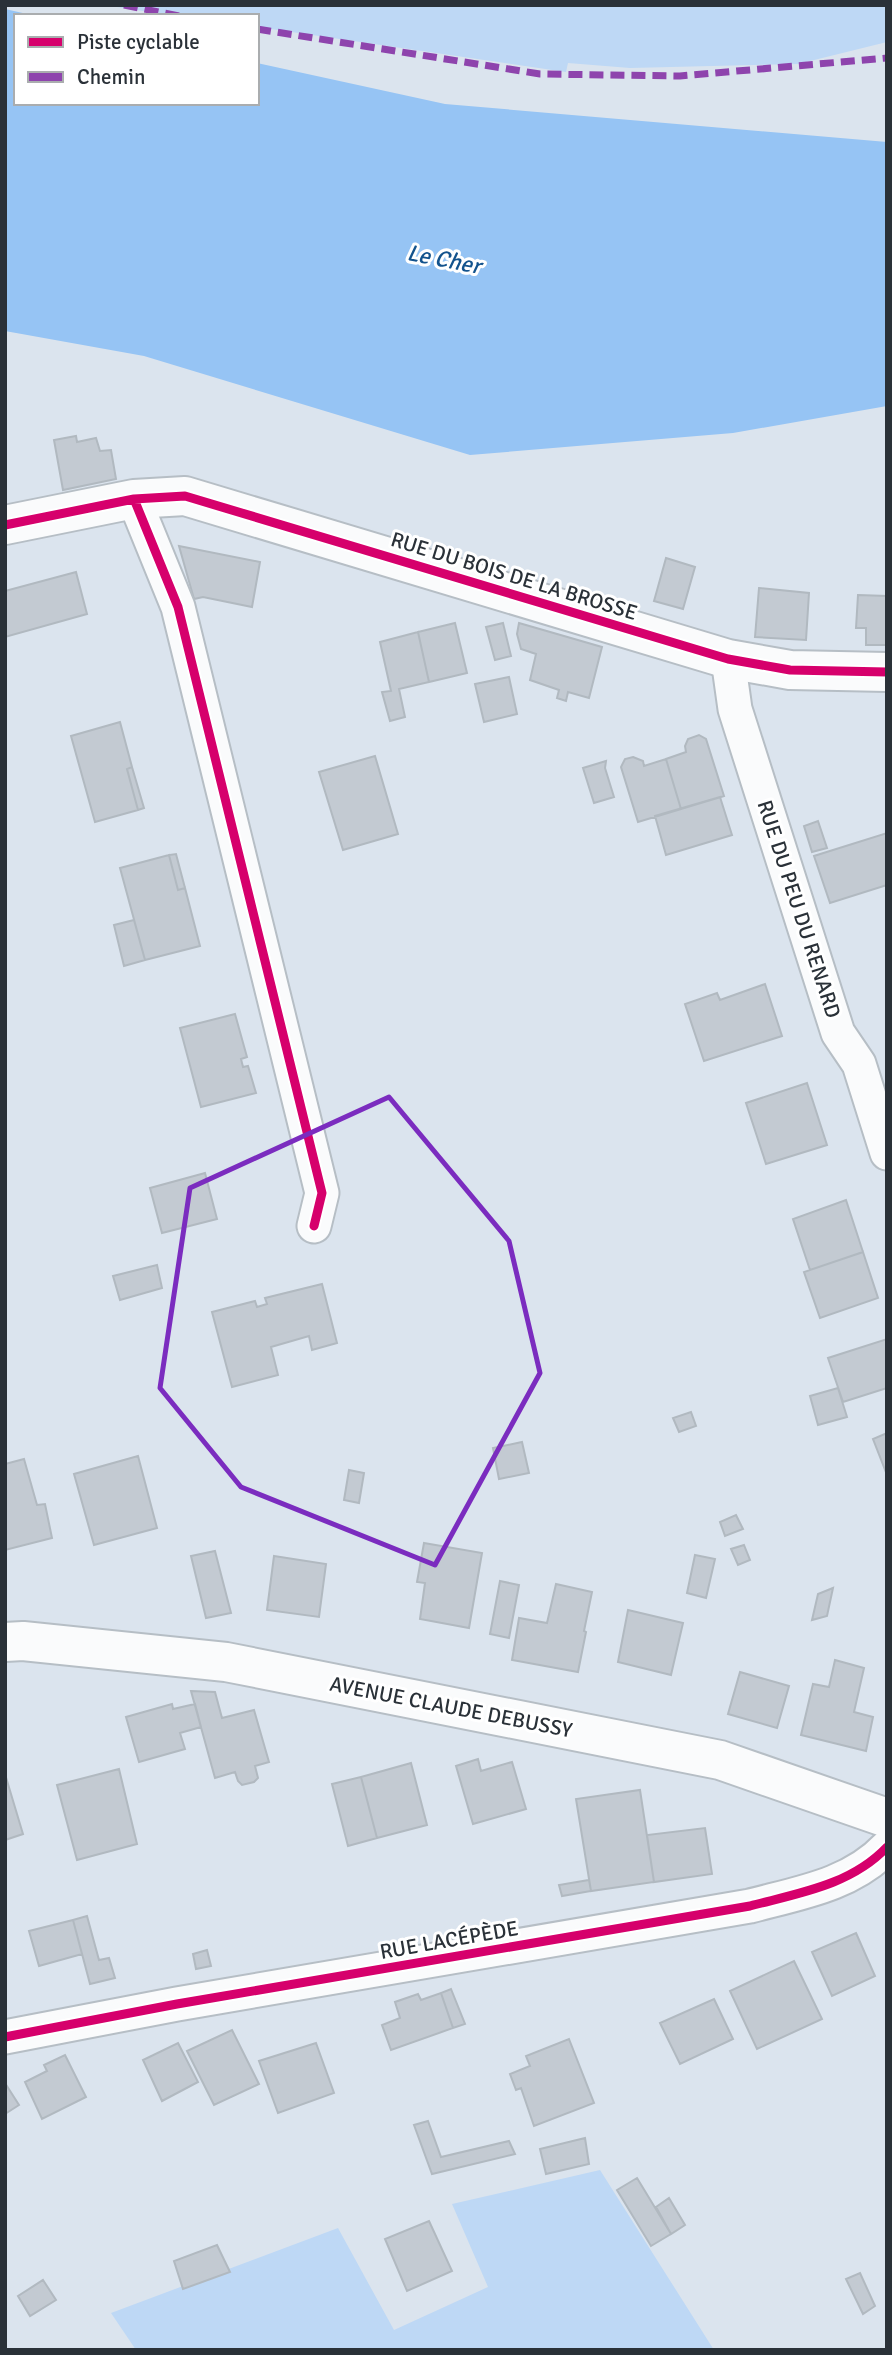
<svg xmlns="http://www.w3.org/2000/svg" width="892" height="2355" font-family="Signika,sans-serif">
	<style>
		.green { fill: #bed8f5 }
		.water { fill: #96c4f4 }
		.building { fill: #c3cad2; stroke: #b1b9c0; stroke-width: 2 }
		.lines { fill: none; stroke-linecap: round; stroke-linejoin: round }
		.street-casing { stroke: #b6bec5; stroke-width: 37 }
		.secondary-casing { stroke: #b6bec5; stroke-width: 42 }
		.street { stroke: #fafbfc; stroke-width: 33 }
		.secondary { stroke: #fafbfc; stroke-width: 38 }
		.quiet { stroke: #8e44ad; stroke-width: 7; stroke-dasharray: 14 7; stroke-linecap: butt }
		.cycleway-casing { stroke: #fff; stroke-width: 13 }
		.cycleway { stroke: #d6006c; stroke-width: 9 }
		.marked { fill: none; stroke: #7b2cbf; stroke-width: 5; stroke-linejoin: round }
		.labels { text-anchor: middle; stroke-width: 6; stroke-linejoin: round; paint-order: stroke }
		.street-label { font-size: 21px; fill: #2a3138; stroke: #fff }
		.water-label { font-size: 23px; font-style: italic; fill: #13538d; stroke: #fff }
	</style>
	<rect width="100%" height="100%" fill="#dbe4ee"/>
	<path class="green" d="M104 5H887V42L798 64 630 68 568 63 566 72 257 27V16H176Z
		M600 2170 714 2350H136L111 2313 338 2228 394 2330 488 2287 452 2204Z"/>
	<path class="water" d="M5 9 36 16H16V103H257V63L445 104 887 142V406L733 433 470 455 144 356 5 331Z"/>
	<path class="building" d="M76 436 77 442 96 438 100 451 111 450 116 479 63 490 54 440Z
		M179 546 260 562 252 607 203 597 194 599Z
		M666 558 695 567 683 609 654 601Z
		M76 572 87 614 5 637V591Z
		M759 588 809 593 806 640 755 637Z
		M858 595 887 596V645H866V628H856Z
		M455 623 467 673 429 682 418 632Z
		M503 623 511 656 495 660 486 627Z
		M519 623 602 647 589 698 568 692 566 701 557 698 559 690 530 680 536 654 521 649 517 634Z
		M418 632 429 682 399 689 405 717 390 721 382 692 391 691 380 642Z
		M509 677 517 714 484 722 475 684Z
		M120 722 132 767 127 769 138 810 95 822 71 736Z
		M699 735 706 739 724 796 681 809 666 759 686 752 685 746 688 739Z
		M375 756 398 834 343 850 319 772Z
		M633 757 643 761 644 766 666 759 681 809 638 822 621 767 625 759Z
		M606 761 605 768 614 797 594 803 583 768Z
		M132 767 144 808 138 810 127 769Z
		M720 797 732 835 666 855 655 816Z
		M818 821 827 848 812 852 804 826Z
		M887 833V885L830 903 814 856Z
		M176 854 185 888 178 890 169 855Z
		M169 855 178 890 185 888 200 946 145 960 120 868Z
		M134 920 145 960 124 966 114 925Z
		M765 984 782 1036 704 1061 685 1004 717 993 720 1000Z
		M235 1014 247 1057 241 1059 243 1067 248 1066 256 1093 201 1107 180 1028Z
		M807 1083 827 1145 766 1164 746 1103Z
		M205 1173 217 1219 162 1233 150 1188Z
		M846 1200 863 1252 810 1270 793 1219Z
		M863 1252 878 1298 820 1318 804 1272Z
		M157 1265 162 1288 120 1300 113 1276Z
		M322 1284 337 1343 312 1350 309 1336 271 1347 278 1375 232 1387 212 1312 255 1301 257 1307 267 1304 265 1298Z
		M887 1339V1388L843 1402 828 1358Z
		M838 1388 847 1417 818 1425 810 1396Z
		M691 1412 696 1426 679 1432 673 1418Z
		M887 1433V1475L873 1439Z
		M522 1442 529 1473 499 1479 493 1448Z
		M138 1456 157 1528 94 1545 74 1474Z
		M24 1459 37 1505 45 1504 52 1538 5 1550V1464Z
		M349 1470 364 1473 359 1503 344 1500Z
		M736 1515 743 1529 725 1536 720 1522Z
		M424 1543 482 1553 469 1628 420 1619 425 1583 417 1582Z
		M744 1545 750 1560 738 1565 731 1549Z
		M215 1551 231 1613 206 1618 191 1556Z
		M695 1555 715 1559 706 1598 687 1593Z
		M274 1556 326 1564 319 1617 267 1610Z
		M500 1581 519 1585 509 1638 490 1634Z
		M556 1584 592 1592 584 1631 586 1632 578 1672 512 1660 519 1618 547 1623Z
		M833 1588 827 1616 812 1620 818 1594Z
		M628 1610 683 1623 671 1675 618 1662Z
		M835 1660 864 1668 854 1712 873 1717 866 1751 801 1735 813 1684 829 1687Z
		M740 1672 789 1686 777 1728 728 1714Z
		M191 1691 215 1692 222 1718 254 1710 269 1762 255 1766 258 1778 254 1782 242 1785 238 1781 235 1772 215 1778Z
		M172 1704 173 1709 195 1704 201 1727 180 1733 185 1749 139 1762 126 1717Z
		M478 1759 481 1771 512 1762 526 1809 473 1824 456 1766Z
		M411 1763 427 1825 377 1838 361 1777Z
		M119 1769 137 1844 77 1860 57 1785Z
		M5 1774 23 1834 5 1840Z
		M361 1777 377 1838 348 1846 332 1784Z
		M640 1790 654 1882 591 1891 576 1799Z
		M705 1828 712 1874 654 1882 647 1835Z
		M589 1880 591 1891 562 1896 559 1885Z
		M87 1916 99 1960 109 1958 115 1978 90 1984 73 1920Z
		M73 1920 82 1954 39 1966 29 1931Z
		M856 1933 875 1976 832 1996 812 1952Z
		M207 1950 211 1966 196 1969 193 1954Z
		M794 1961 822 2019 757 2049 730 1991Z
		M451 1989 465 2024 453 2028 441 1993Z
		M441 1993 453 2028 391 2050 382 2025 400 2018 395 2002 418 1994 421 2000Z
		M714 1999 733 2039 680 2064 660 2023Z
		M232 2030 259 2084 214 2105 187 2051Z
		M569 2039 594 2103 534 2126 521 2088 516 2090 510 2074 530 2066 526 2056Z
		M178 2043 198 2082 162 2101 143 2060Z
		M316 2043 334 2093 278 2113 259 2061Z
		M65 2055 86 2097 42 2119 25 2082 47 2071 44 2065Z
		M5 2083 19 2105 5 2114Z
		M428 2121 441 2157 509 2141 515 2154 432 2174 414 2125Z
		M585 2138 589 2164 546 2174 540 2149Z
		M637 2178 671 2234 651 2246 617 2190Z
		M669 2198 685 2225 671 2234 656 2207Z
		M429 2221 452 2271 407 2291 385 2239Z
		M217 2245 230 2272 183 2289 174 2261Z
		M860 2273 875 2306 863 2314 846 2279Z
		M43 2280 56 2300 30 2316 18 2296Z"/>
	<g class="lines">
		<g class="street-casing">
			<path id="street" d="M134 499 178 607 322 1193 314 1226
				M728 659 735 709 838 1033 859 1064 887 1153
				M5 2037 177 2004 750 1906C799 1893 851 1885 887 1847"/>
		</g>
		<g class="secondary-casing">
			<path id="secondary" d="M5 525 134 499 185 496 728 659 790 670 887 672
				M5 1642 23 1641 226 1662 720 1760 887 1818"/>
		</g>
		<use href="#street" class="street"/>
		<use href="#secondary" class="secondary"/>
		<path class="quiet" d="M124 5 179 16
			M257 29 540 74 680 76 887 58"/>
		<g class="cycleway-casing">
			<path id="cycleway" d="M134 499 178 607 322 1193 314 1226
				M5 525 134 499 185 496 728 659 790 670 887 672
				M5 2037 177 2004 750 1906C799 1893 851 1885 887 1847"/>
		</g>
		<use href="#cycleway" class="cycleway"/>
	</g>
	<path class="marked" d="M389 1097 509 1241 540 1373 435 1565 241 1487 160 1388 190 1188Z"/>
	<g class="labels">
		<g class="street-label">
			<text transform="translate(514 576) rotate(17)" y="7">RUE DU BOIS DE LA BROSSE</text>
			<text transform="translate(799 909) rotate(72)" y="7">RUE DU PEU DU RENARD</text>
			<text transform="translate(451 1707) rotate(11)" y="7">AVENUE CLAUDE DEBUSSY</text>
			<text transform="translate(449 1940) rotate(-10)" y="7">RUE LACÉPÈDE</text>
		</g>
		<g class="water-label">
			<text transform="translate(444 259) rotate(11)" y="8">Le Cher</text>
		</g>
	</g>
	<rect width="892" height="2355" fill="none" stroke="#2a3138" stroke-width="14"/>
	<rect x="14" y="14" width="245" height="91" fill="#ffffff" stroke="#aaadaf" stroke-width="2"/>
	<rect x="28" y="37" width="35" height="10" fill="#d6006c" stroke="#aaadaf" stroke-width="2"/>
	<text x="77" y="49" font-size="21" fill="#2a3138">Piste cyclable</text>
	<rect x="28" y="72" width="35" height="10" fill="#8e44ad" stroke="#aaadaf" stroke-width="2"/>
	<text x="77" y="84" font-size="21" fill="#2a3138">Chemin</text>
</svg>
